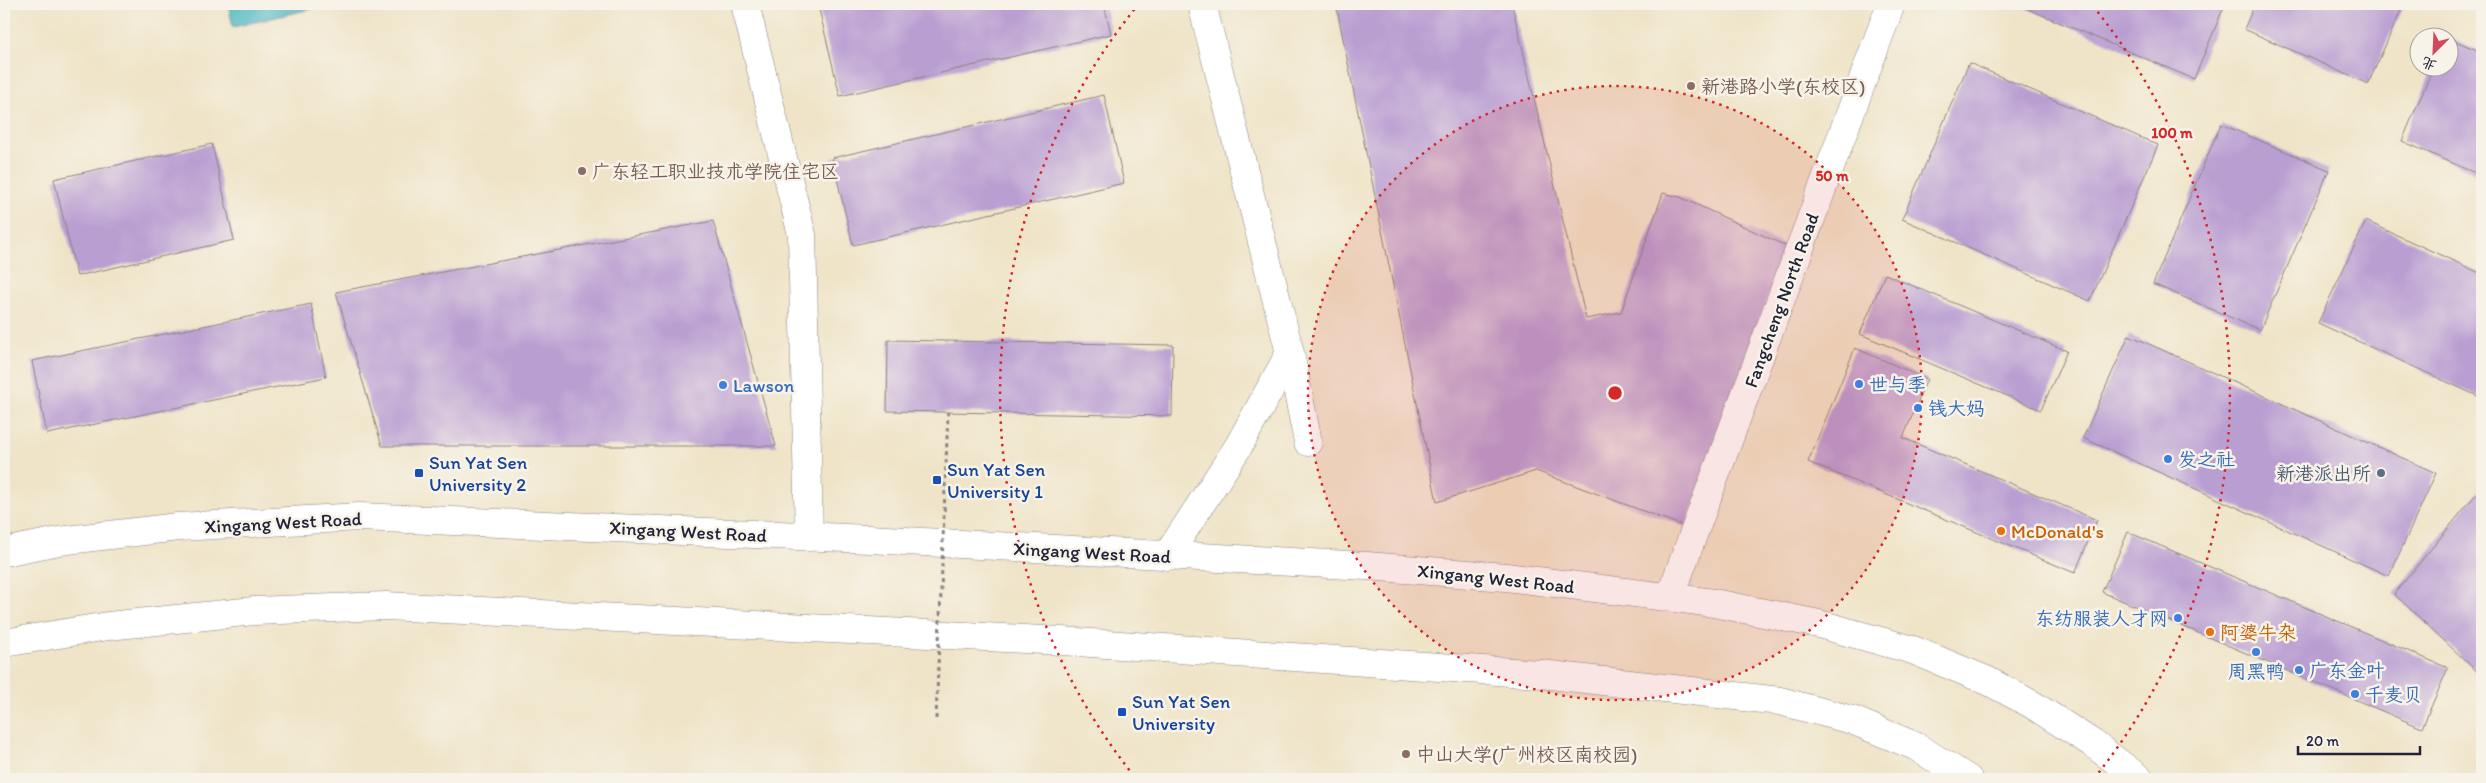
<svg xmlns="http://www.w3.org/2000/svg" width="2486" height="783" font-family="Itim,'LXGW WenKai TC',sans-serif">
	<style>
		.water { fill: #49b7c3; stroke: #366c7f }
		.building { fill: #b99ed2 }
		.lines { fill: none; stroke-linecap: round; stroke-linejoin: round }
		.street-casing { stroke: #888382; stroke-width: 29 }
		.primary-casing { stroke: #888382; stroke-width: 29 }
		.street { stroke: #fff; stroke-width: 28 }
		.primary { stroke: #fff; stroke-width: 28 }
		.path-bridge { stroke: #888382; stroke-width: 3; stroke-dasharray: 4 4; stroke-linecap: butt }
		.ring { fill: none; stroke: #d62828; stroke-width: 2.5; stroke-dasharray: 2.5 5 }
		.education-dot { fill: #8d6e63; stroke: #f7f3e8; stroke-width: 2 }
		.shop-dot { fill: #3f7fe0; stroke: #f7f3e8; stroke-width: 2 }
		.transit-dot { fill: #1a4fb4; stroke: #f7f3e8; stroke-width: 2 }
		.service-dot { fill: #5c6f8a; stroke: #f7f3e8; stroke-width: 2 }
		.food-dot { fill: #e8710a; stroke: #f7f3e8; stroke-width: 2 }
		.labels { text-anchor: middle; stroke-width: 5; stroke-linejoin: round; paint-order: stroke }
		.education-label { font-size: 19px; fill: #785e54; stroke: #f7f3e8; text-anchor: start }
		.street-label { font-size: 19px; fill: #22223b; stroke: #f7f3e8 }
		.shop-label { font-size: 19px; fill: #366cbe; stroke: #f7f3e8; text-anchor: start }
		.transit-label { font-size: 19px; fill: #164399; stroke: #f7f3e8; text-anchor: start }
		.service-label { font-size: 19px; fill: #4e5e75; stroke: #f7f3e8; text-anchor: end }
		.food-label { font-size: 19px; fill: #c56008; stroke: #f7f3e8; text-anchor: start }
		.centre { fill: #d62828; stroke: #f7f3e8; stroke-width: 2.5 }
		.ring-label { font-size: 15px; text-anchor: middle; font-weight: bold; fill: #d62828; stroke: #f7f3e8; stroke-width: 5; stroke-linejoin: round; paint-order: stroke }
	</style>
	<rect width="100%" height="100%" fill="#f7f3e8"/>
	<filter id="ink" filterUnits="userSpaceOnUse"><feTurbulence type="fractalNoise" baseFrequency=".02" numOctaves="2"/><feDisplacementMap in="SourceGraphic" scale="10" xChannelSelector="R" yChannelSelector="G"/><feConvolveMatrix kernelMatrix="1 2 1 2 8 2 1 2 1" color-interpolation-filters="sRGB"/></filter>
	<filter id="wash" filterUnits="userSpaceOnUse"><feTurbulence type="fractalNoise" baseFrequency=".0096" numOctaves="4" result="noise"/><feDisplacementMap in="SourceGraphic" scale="20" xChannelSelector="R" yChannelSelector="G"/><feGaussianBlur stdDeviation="1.12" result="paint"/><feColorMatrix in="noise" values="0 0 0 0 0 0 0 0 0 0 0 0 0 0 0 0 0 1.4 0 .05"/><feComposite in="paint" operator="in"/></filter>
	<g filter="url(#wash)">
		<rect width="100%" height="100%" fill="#efe4c8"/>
		<path class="water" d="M228 4H333L233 27Z"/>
		<g id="blocks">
			<path class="building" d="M843 4H1104L1111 34 840 96 819 9Z
				M1336 4H1512L1586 319 1621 312 1663 193 1680 197 1786 246 1686 527 1536 471 1437 502Z
				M2016 4H2225L2194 79Z
				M2255 4H2404L2368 84 2244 29Z
				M2448 38 2482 52V176L2402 141 2433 68H2448Z
				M1969 63 2158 145 2090 301 1902 219Z
				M1104 95 1124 183 853 245 832 158Z
				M2221 124 2329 170 2260 330 2153 284Z
				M212 144 234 240 77 276 54 179Z
				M713 221 776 446H382L336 292Z
				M2366 221 2482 274V398L2318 323Z
				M1885 274 2067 351 2041 410 1860 334Z
				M311 304 326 377 47 434 32 361Z
				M2129 335 2436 473 2389 576 2083 438Z
				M888 340 1173 345 1172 416 887 411Z
				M1855 348 1927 379 1903 438 2097 520 2075 573 1808 462Z
				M2482 487V676L2394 594Z
				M2128 532 2448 668 2422 728 2102 592Z"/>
		</g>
	</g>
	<g filter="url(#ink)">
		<use href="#blocks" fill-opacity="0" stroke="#888382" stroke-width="1"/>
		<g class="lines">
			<g class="street-casing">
				<path id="street" d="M745 4 802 235 809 537
					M1202 4 1290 353 1308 442
					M1167 556 1238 447 1290 353
					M1670 597 1891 4"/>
			</g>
			<g class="primary-casing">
				<path id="primary" d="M4 552 59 541 178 527 360 517 869 539 1367 566 1506 577 1714 603 1819 624 1913 650 1988 681 2033 705 2092 743 2140 779
					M4 643 108 626 254 611 386 606 1062 641 1541 674 1780 701 1852 720 1915 746 1968 779"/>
			</g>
			<use href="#street" class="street"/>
			<use href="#primary" class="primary"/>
			<path class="path-bridge" d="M936 719 948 412"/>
		</g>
	</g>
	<circle cx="1615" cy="393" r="307" fill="#d62828" fill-opacity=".12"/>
	<g class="ring">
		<circle cx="1615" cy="393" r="307"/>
		<path d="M1134 776A615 615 0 0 1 1137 6M2093 6A615 615 0 0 1 2096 776"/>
	</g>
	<g class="education-dot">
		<circle cx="1691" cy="86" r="5"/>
		<circle cx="582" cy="171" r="5"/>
		<circle cx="1406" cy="754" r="5"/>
	</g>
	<g class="shop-dot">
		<circle cx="1859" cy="384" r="5"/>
		<circle cx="723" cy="385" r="5"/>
		<circle cx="1918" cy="408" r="5"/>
		<circle cx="2168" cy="459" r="5"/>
		<circle cx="2178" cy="618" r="5"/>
		<circle cx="2256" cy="652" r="5"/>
		<circle cx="2299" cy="670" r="5"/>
		<circle cx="2355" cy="694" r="5"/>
	</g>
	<g class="transit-dot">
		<rect x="414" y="468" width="10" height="10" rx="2.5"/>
		<rect x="932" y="475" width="10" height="10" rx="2.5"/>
		<rect x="1117" y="707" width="10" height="10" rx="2.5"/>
	</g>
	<circle class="service-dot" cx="2381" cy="473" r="5"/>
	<g class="food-dot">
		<circle cx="2001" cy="531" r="5"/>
		<circle cx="2210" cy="632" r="5"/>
	</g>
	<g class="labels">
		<g class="education-label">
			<text x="1701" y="93">新港路小学(东校区)</text>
			<text x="592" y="178">广东轻工职业技术学院住宅区</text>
			<text x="1416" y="761">中山大学(广州校区南校园)</text>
		</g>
		<g class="street-label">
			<text transform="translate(1781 300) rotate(-70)" y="7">Fangcheng North Road</text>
			<text transform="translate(283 522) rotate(-3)" y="7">Xingang West Road</text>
			<text transform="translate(688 531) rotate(3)" y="7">Xingang West Road</text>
			<text transform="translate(1092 552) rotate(3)" y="7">Xingang West Road</text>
			<text transform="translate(1496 578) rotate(6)" y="7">Xingang West Road</text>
		</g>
		<g class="shop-label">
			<text x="1869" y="391">世与季</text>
			<text x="733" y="392">Lawson</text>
			<text x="1928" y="415">钱大妈</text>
			<text x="2178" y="466">发之社</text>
			<text x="2168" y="625" text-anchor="end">东纺服装人才网</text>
			<text x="2309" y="677">广东金叶</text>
			<text x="2256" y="678" text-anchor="middle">周黑鸭</text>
			<text x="2365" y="701">千麦贝</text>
		</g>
		<g class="transit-label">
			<text x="429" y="469">Sun Yat Sen<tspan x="429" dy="22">University 2</tspan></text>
			<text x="947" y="476">Sun Yat Sen<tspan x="947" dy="22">University 1</tspan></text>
			<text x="1132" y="708">Sun Yat Sen<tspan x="1132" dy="22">University</tspan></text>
		</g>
		<g class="service-label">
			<text x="2371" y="480">新港派出所</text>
		</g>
		<g class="food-label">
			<text x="2011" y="538">McDonald's</text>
			<text x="2220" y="639">阿婆牛杂</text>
		</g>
	</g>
	<circle cx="1615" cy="393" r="8" class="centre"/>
	<g class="ring-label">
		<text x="2172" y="138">100 m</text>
		<text x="1832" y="181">50 m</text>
	</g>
	<rect width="2486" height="783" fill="none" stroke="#f7f3e8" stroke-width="20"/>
	<g transform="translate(2434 52) rotate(204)"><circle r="24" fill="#f7f3e8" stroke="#a29fa3"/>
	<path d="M0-4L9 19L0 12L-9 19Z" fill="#d1495b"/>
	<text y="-8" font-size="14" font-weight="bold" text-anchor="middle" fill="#22223b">北</text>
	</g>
	<path d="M2298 746v8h122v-8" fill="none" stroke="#22223b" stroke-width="2.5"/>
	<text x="2306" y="746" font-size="15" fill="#22223b" stroke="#f7f3e8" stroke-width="4" paint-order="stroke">20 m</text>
</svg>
